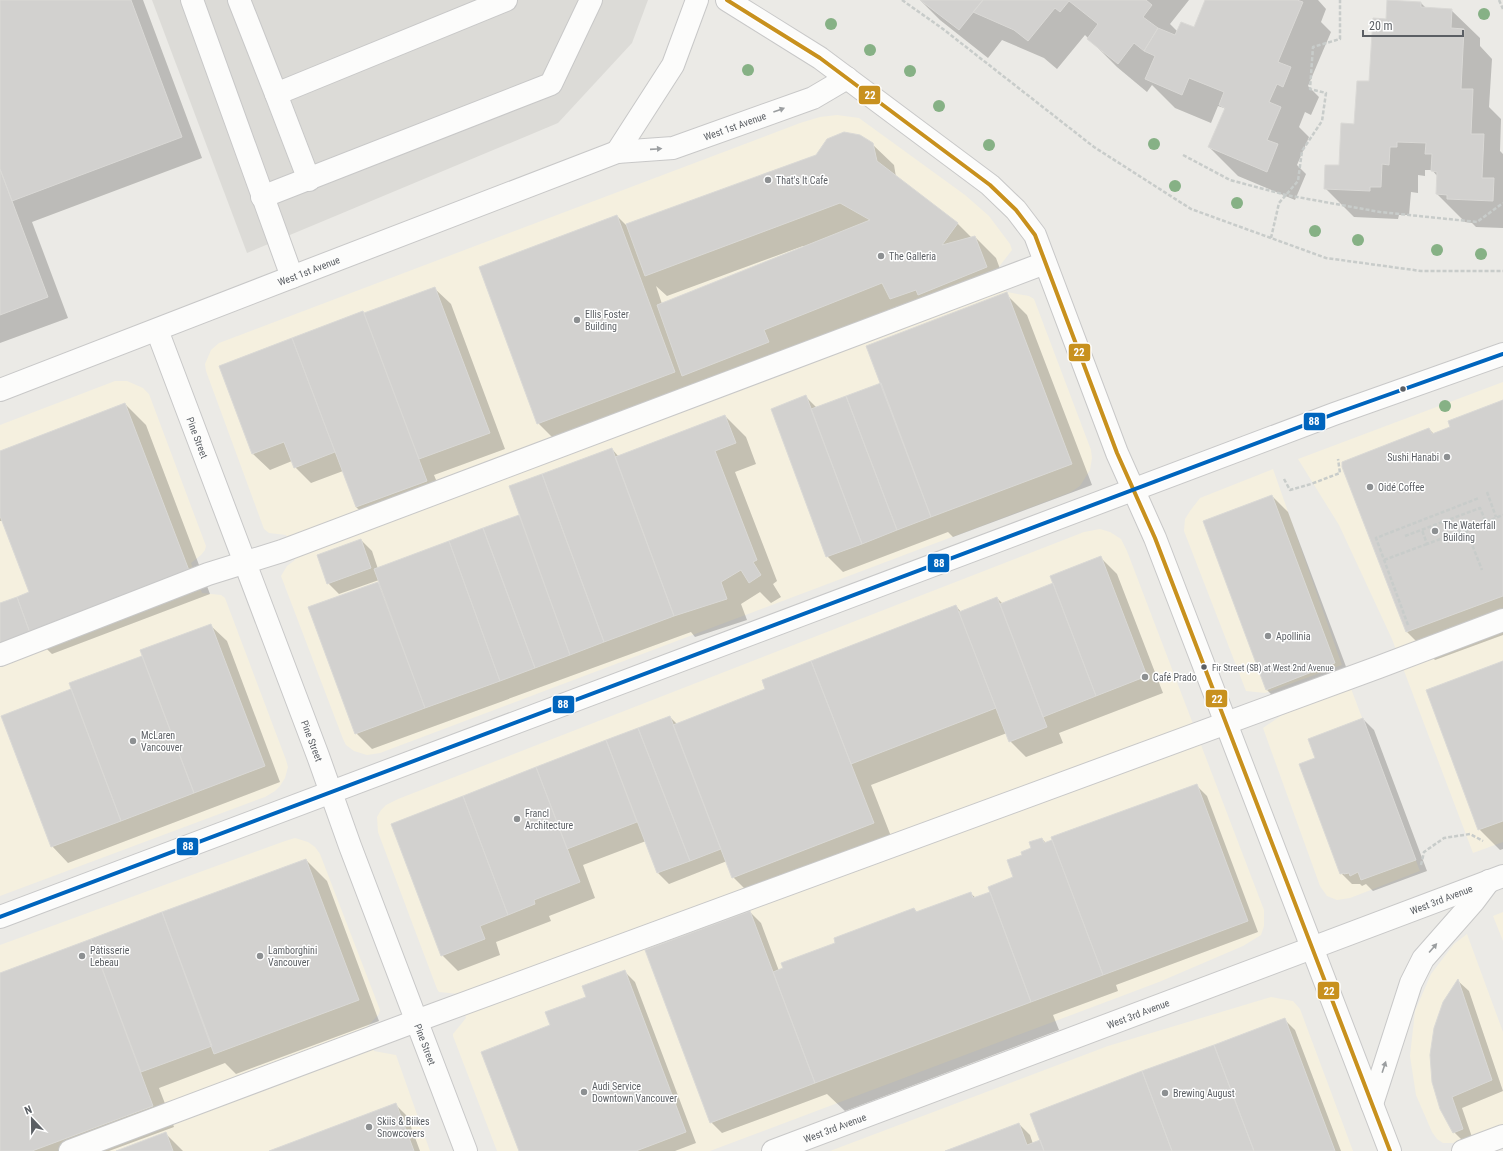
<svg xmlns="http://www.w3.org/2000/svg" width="1503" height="1151" font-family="'Roboto Condensed',sans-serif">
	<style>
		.commercial { fill: #f5f0df }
		.industrial { fill: #dcdbd7 }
		.shadow { fill: #0003; fill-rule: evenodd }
		.building { fill: #d2d1cf; stroke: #dad9d6 }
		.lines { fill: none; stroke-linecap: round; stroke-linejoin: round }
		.minor-casing { stroke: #c8c8c8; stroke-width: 24 }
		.path { stroke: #c8ccca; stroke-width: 2.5; stroke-dasharray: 4 2; stroke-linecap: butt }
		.minor { stroke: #fcfcfb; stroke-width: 22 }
		.bus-1-casing { stroke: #fff; stroke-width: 7 }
		.bus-2-casing { stroke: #fff; stroke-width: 7 }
		.bus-1 { stroke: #c8911e; stroke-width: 4 }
		.bus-2 { stroke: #0065bd; stroke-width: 4 }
		.tree { fill: #86b185 }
		.oneway { fill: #9b9ea0 }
		.poi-dot { fill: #8d9092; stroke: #fff; stroke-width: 1.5 }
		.bus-dot { fill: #5b5f64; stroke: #fff; stroke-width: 1.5 }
		.labels { text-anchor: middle; stroke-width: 3; stroke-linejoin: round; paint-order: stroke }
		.bus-label { font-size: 9px; fill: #5b5f64; stroke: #fff; text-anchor: start }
		.street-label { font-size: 10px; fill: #5b5f64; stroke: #fff }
		.poi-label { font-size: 10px; fill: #5b5f64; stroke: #fff; text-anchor: start }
		.line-badge { stroke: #fff; stroke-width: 1.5 }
		.badge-label { font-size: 11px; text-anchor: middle; font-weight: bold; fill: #fff }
	</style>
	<rect width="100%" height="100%" fill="#ebeae6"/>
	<path class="commercial" d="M837 115 859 118 965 195 989 216 1010 244 1012 250 998 268 1007 292 1029 296 1034 299 1091 450 1092 458 1090 470 1080 486 1071 492 380 753 367 755 354 751 346 745 343 739 281 576 287 566 295 560 286 535 269 533 264 529 206 371 205 364 211 350 219 343 800 123 820 117Z
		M115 381H127L143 388 149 394 206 546 205 550 201 555 191 563 202 593 221 595 225 598 286 760 288 767 285 778 280 786 275 791 265 797 0 896V425Z
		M1503 382V842L1473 853 1392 639 1339 525 1298 459Z
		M1273 469 1342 665 1265 693 1246 691 1184 531 1185 519 1190 511 1200 498Z
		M1100 529 1110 532 1121 539 1127 551 1264 910V926L1261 935 1243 946 1159 982 710 1151H497L453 1036V1034L466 1018 459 994 439 992 437 989 378 832 377 817 381 810 386 805 398 799 1084 532Z
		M1350 686 1420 871 1350 898 1337 900 1327 896 1320 886 1263 728 1282 715Z
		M295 838 308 842 315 847 320 854 380 1010 379 1014 366 1028 374 1051 396 1055 430 1151H0V945L285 841Z
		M1503 912V941L1493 916Z
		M1467 934 1503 1032V1124L1453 1143H1443L1437 1139 1432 1132 1416 1095 1410 1056 1415 1011 1431 974 1454 944Z
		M1271 997 1293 1001 1300 1009 1353 1151H830L1108 1046Z"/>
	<path class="industrial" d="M152 0H648L632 43 558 123 247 253Z"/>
	<path class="shadow" d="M0 0H143L202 158 32 222 68 318 0 343Z
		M920 0H1189L1170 24 1178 32 1195 28 1206 0H1318L1326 9 1321 22 1331 32 1308 86 1319 97 1311 115 1305 112 1299 127 1309 137 1297 165 1306 174 1295 200 1238 176 1209 147 1225 110 1224 108 1218 106 1211 123 1175 108 1152 85 1147 92 1117 67 1085 35 1057 69 1044 58 1002 40 988 58 940 20Z
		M1421 3 1426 8 1451 10 1480 38V46L1492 59 1489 107 1501 119 1500 151 1503 154V228L1476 227 1472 223 1465 222 1437 194 1438 177 1432 170H1425V176L1418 175V193L1411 192 1409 215H1399L1398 219 1354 217 1325 188 1340 166 1355 125 1370 82 1387 20Z
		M872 144 894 165 896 177 958 224 972 238 975 237 996 258 1007 288 940 315 936 311 912 319 898 306 559 444 538 423 617 216 626 225 817 155ZM803 246 804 247 662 304 656 286 667 296Z
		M434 288 451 304 505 449 434 475 443 497 373 523 356 507 343 471 311 483 295 467 292 461 270 470 253 454 220 366 363 312 365 314Z
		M1006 294 1027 315 1092 485 953 537 948 532 843 572 827 556 806 397 817 408 882 384Z
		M1503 401V635L1435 660 1407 632 1343 467 1429 429 1434 434 1451 427Z
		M125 404 146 425 210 594 52 654 0 604 30 593 3 521H0V452Z
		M725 416 746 437 756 464 735 472 777 581 773 584 781 597 771 603 760 592 741 604 747 620 695 637 691 632 372 749 356 733 310 608 380 583 379 580 339 594 328 583 361 540 372 551 378 569 520 516 612 449 619 457Z
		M1272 496 1288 512 1351 680 1283 706 1267 690Z
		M1101 558 1117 574 1163 693 1059 733 1063 743 1026 757 1010 741 1007 733 871 785 894 844 754 898 733 877 727 861 669 884 658 873 646 841 583 865 595 898 549 916 551 921 496 942 500 955 458 971 442 955 392 824 670 717 677 724 766 690 956 606 961 612 997 598 1003 604 1054 584Z
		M210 625 227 641 280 782 68 863 52 846 2 716 73 689 70 684 143 656Z
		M1503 662V849L1500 850 1479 829Z
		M1363 719 1374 730 1427 871 1373 891 1366 884 1362 886 1360 884H1352L1341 873 1316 758Z
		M1196 785 1207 796 1258 932 1116 985 1118 991 1053 1015 1059 1030 845 1111 827 1094 722 1133 711 1122 750 912 761 923 779 971 914 909 918 913 970 893 976 898 991 892 1015 877 1023 855 1042 839 1046 843 1052 841 1055 845Z
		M306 860 327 881 379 1021 236 1074 225 1063 159 1088 174 1127 109 1151H0V974Z
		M624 971 635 982 696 1143 675 1151H520L552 1026 587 997Z
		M1458 981 1469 991 1503 1091 1462 1108 1473 1140 1465 1143 1454 1132 1431 1055Z
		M1284 1019 1295 1030 1341 1151H948L1019 1124 1030 1135 1033 1144Z
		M396 1105 407 1116 420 1151H272Z
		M165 1133 183 1151H118Z"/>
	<path class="building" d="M0 0H131L182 137 12 201 0 169Z
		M920 0H983L959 30Z
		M983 0H1146L1152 5 1143 17 1158 28 1144 51 1134 43 1118 64 1087 39 1098 24 1069 1 1060 12 1055 8 1028 41 1014 30 973 12Z
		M1205 0H1297L1303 2 1278 62 1291 67 1283 87 1277 84 1269 102 1281 107 1267 140 1278 144 1267 172 1208 147 1225 108 1219 105 1224 92 1189 78 1182 95 1145 79 1155 56 1144 51 1158 28 1175 35 1181 22 1194 27Z
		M1387 0 1421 2V7L1452 9 1451 28 1464 29 1461 89H1473L1471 134H1484L1482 178H1494L1493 201 1447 199V195L1436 194 1437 172 1431 171 1432 154H1425L1426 143 1397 142V147H1390L1389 165 1382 164 1381 187H1370V191L1324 189 1325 165H1339L1341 123 1354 124 1357 81H1369L1373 18 1386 19Z
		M844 132 860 135 873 143 877 161 958 223 942 245 975 236 987 267 918 295 916 290 890 299 882 283 764 330 769 342 682 376 657 305 870 220 840 203 645 276 626 224 816 155 827 139Z
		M0 169 48 297 0 315Z
		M617 215 675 372 537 424 479 267Z
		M435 287 490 433 419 459 364 313Z
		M1007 292 1072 464 931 517 866 346Z
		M363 311 427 481 356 507 292 338Z
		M292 338 335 452 294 468 284 442 252 454 219 366Z
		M881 383 931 517 897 530 846 396Z
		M806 395 862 544 826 557 771 409Z
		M846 396 897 530 862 544 811 409Z
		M1503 400V596L1406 632 1342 467V462L1429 428 1432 434 1450 427 1448 421Z
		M125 403 190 573 30 633 17 597 29 592 0 516V451Z
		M725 415 736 443 715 451 757 560 753 562 761 575 749 583 741 570 721 582 727 599 674 616 615 457Z
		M612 448 674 616 604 642 542 474Z
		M542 474 604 642 570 655 509 486Z
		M1272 495 1335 663 1266 690 1203 521Z
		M519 515 570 655 535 668 483 528Z
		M483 528 535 668 500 681 449 541Z
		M361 539 371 568 327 584 317 555Z
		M449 541 500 681 425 708 374 569Z
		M1101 556 1147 676 1096 696 1050 576Z
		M378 582 425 708 355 734 308 607Z
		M1053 583 1096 696 1043 717 1000 604Z
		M17 597 30 633 0 645V603Z
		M997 597 1047 727 1009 742 959 612Z
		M956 605 996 708 851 764 811 661Z
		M211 624 265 766 194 793 140 650Z
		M142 656 194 793 121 821 69 683Z
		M811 661 874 823 732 878 673 725 765 689 762 680Z
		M1503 661V821L1478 830 1426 690Z
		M71 689 121 821 51 847 1 716Z
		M670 716 721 849 690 861 638 728Z
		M1363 718 1416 860 1361 880 1358 872 1350 876 1349 873 1344 874V873L1340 874 1299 764 1315 758 1308 739Z
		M638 728 690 861 657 873 606 740Z
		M606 740 637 822 567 849 536 767Z
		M536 767 580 882 534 900 535 904 508 915 463 796Z
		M1197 784 1248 921 1103 975 1051 837Z
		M463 796 508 915 480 926 485 939 441 956 391 824Z
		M1042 838 1044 843 1052 840 1103 975 1031 1002 988 887 1013 877 1007 860 1022 855 1021 852 1031 848 1029 842Z
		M306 859 359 1000 214 1054 162 912Z
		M971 892 973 898 990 892 1031 1002 815 1083 773 972 783 968 781 963 835 943 834 938 914 908 916 912Z
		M750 911 815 1083 710 1123 645 950Z
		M162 912 212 1046 141 1072 91 939Z
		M91 939 153 1106 32 1151H0V973Z
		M625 970 686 1132 636 1151H519L481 1052 550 1025 545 1012 586 997 582 986Z
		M1458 979 1492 1080 1452 1097 1463 1129 1453 1133 1440 1109 1432 1082 1430 1055 1434 1028 1443 1002Z
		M1285 1018 1335 1151H1254L1214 1045Z
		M1214 1045 1254 1151H1172L1142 1071Z
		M1142 1071 1172 1151H1044L1030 1114Z
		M396 1103 414 1151H269Z
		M1019 1123 1027 1145 1040 1140 1044 1151H945Z
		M166 1132 173 1151H116Z"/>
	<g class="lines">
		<g class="minor-casing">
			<g id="minor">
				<path d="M192 0 292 277"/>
				<path d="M239 0 276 94 506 0"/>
				<path d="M727 0 820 58 990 185 1016 210 1035 235 1117 453 1155 538 1390 1151"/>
				<path d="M276 94 309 180"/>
				<path d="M617 152 673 65 697 0"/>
				<path d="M262 197 551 84 591 0"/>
				<path id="s1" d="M157 330 318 756 350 846 466 1151"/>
				<path id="s2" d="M0 390 292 277 617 152 673 148 813 98 847 78"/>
				<path d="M0 655 208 574 282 551 1045 263"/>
				<path d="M0 917 1334 414 1503 354"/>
				<path d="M1372 1104 1411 983 1423 959 1474 901 1489 881"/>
				<path d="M70 1151 416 1021 1379 667 1503 620"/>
				<path id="s3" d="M773 1151 1503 876"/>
				<path d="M1463 1151 1503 1136"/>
			</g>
		</g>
		<path class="path" d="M902 0 943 29 1094 147 1191 209 1326 258 1421 271H1503
			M1499 0 1503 9
			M1183 155 1230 180 1286 195 1380 212 1477 222 1503 203
			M1271 238 1279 203 1298 181 1302 151 1322 121 1326 93 1310 89 1313 47 1340 39V0
			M1284 479 1290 490 1311 484 1340 473 1338 459
			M1487 492 1496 517
			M1486 522 1503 515
			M1466 529 1482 570
			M1405 536 1480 508 1486 522 1427 544 1422 530
			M1384 560 1427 544
			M1408 625 1376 538 1479 498
			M1421 865 1424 852 1444 838 1470 834 1483 841"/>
		<use href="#minor" class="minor"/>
		<g class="bus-1-casing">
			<path id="bus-1" d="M727 0 820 58 990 185 1016 210 1035 235 1117 453 1155 538 1390 1151"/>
		</g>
		<g class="bus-2-casing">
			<path id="bus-2" d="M0 917 1334 414 1503 354"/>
		</g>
		<use href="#bus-1" class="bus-1"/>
		<use href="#bus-2" class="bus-2"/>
	</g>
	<g class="tree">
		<circle cx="1484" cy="14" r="6"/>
		<circle cx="831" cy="24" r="6"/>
		<circle cx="870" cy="50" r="6"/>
		<circle cx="748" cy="70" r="6"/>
		<circle cx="910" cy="71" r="6"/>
		<circle cx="939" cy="106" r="6"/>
		<circle cx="1154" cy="144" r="6"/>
		<circle cx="989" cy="145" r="6"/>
		<circle cx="1175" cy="186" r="6"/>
		<circle cx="1237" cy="203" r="6"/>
		<circle cx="1315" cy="231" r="6"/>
		<circle cx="1358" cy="240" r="6"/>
		<circle cx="1437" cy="250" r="6"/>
		<circle cx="1481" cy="254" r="6"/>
		<circle cx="1445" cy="406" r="6"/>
	</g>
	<defs><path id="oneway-solid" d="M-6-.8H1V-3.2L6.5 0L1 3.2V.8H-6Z"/></defs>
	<g class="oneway">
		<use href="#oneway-solid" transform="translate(779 110) rotate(-20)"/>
		<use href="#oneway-solid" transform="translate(656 149) rotate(-4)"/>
		<use href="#oneway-solid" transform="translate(1433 948) rotate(-49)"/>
		<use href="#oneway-solid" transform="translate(1384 1067) rotate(-72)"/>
	</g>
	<g class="poi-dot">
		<circle cx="768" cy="180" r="4"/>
		<circle cx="881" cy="256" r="4"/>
		<circle cx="577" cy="320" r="4"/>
		<circle cx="1447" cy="457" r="4"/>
		<circle cx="1370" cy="487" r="4"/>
		<circle cx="1435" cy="531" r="4"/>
		<circle cx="1268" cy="636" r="4"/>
		<circle cx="1145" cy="677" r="4"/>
		<circle cx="133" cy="741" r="4"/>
		<circle cx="517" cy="819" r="4"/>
		<circle cx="82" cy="956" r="4"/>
		<circle cx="260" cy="956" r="4"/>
		<circle cx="584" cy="1092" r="4"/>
		<circle cx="1165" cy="1093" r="4"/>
		<circle cx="369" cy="1127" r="4"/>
	</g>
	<g class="bus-dot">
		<circle cx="1403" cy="389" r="3.5"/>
		<circle cx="1204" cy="667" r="3.5"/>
	</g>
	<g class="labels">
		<g class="bus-label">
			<text x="1212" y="671">Fir Street (SB) at West 2nd Avenue</text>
		</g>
		<g class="street-label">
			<text dy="4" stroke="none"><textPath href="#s2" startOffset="783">West 1st Avenue</textPath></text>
			<text dy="4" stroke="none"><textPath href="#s2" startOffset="331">West 1st Avenue</textPath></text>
			<text dy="4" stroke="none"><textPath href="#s1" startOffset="115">Pine Street</textPath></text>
			<text dy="4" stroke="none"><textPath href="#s1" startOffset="439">Pine Street</textPath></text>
			<text dy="4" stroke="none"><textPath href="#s3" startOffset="714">West 3rd Avenue</textPath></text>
			<text dy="4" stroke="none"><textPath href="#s3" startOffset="390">West 3rd Avenue</textPath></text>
			<text dy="4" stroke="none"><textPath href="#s1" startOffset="763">Pine Street</textPath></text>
			<text dy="4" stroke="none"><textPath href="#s3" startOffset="66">West 3rd Avenue</textPath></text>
		</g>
		<g class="poi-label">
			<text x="776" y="184">That's It Cafe</text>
			<text x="889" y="260">The Galleria</text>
			<text x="585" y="318">Ellis Foster<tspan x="585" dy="12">Building</tspan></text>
			<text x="1439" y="461" text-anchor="end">Sushi Hanabi</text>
			<text x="1378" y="491">Oidé Coffee</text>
			<text x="1443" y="529">The Waterfall<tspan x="1443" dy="12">Building</tspan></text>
			<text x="1276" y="640">Apollinia</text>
			<text x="1153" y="681">Café Prado</text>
			<text x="141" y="739">McLaren<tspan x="141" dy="12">Vancouver</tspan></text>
			<text x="525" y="817">Francl<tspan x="525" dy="12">Architecture</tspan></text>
			<text x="90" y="954">Pâtisserie<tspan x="90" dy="12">Lebeau</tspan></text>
			<text x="268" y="954">Lamborghini<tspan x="268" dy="12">Vancouver</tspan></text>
			<text x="592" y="1090">Audi Service<tspan x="592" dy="12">Downtown Vancouver</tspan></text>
			<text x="1173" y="1097">Brewing August</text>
			<text x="377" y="1125">Skiis &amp; Biikes<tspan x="377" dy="12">Snowcovers</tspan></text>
		</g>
	</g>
	<g class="line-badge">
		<rect x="858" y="85" width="23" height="20" rx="4" fill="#c8911e"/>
		<rect x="1068" y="343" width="23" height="19" rx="4" fill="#c8911e"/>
		<rect x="1303" y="412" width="23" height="19" rx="4" fill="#0065bd"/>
		<rect x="927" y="553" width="23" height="20" rx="4" fill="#0065bd"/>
		<rect x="1205" y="689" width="23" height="19" rx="4" fill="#c8911e"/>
		<rect x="552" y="695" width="23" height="19" rx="4" fill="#0065bd"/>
		<rect x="176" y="837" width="23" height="19" rx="4" fill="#0065bd"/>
		<rect x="1317" y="981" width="23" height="19" rx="4" fill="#c8911e"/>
	</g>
	<g class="badge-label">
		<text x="870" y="99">22</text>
		<text x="1079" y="356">22</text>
		<text x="1314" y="425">88</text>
		<text x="939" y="567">88</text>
		<text x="1217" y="703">22</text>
		<text x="563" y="708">88</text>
		<text x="188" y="850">88</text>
		<text x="1329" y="995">22</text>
	</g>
	<g transform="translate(32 1119) rotate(338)" stroke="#ffffff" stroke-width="3" paint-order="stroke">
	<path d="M0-3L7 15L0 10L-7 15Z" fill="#5b5f64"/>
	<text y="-6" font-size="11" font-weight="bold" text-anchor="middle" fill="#5b5f64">N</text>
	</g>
	<path d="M1363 30v6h100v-6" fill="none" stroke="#5b5f64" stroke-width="2"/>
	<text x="1369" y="30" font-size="12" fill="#5b5f64" stroke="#ffffff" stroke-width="3" paint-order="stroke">20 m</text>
</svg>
